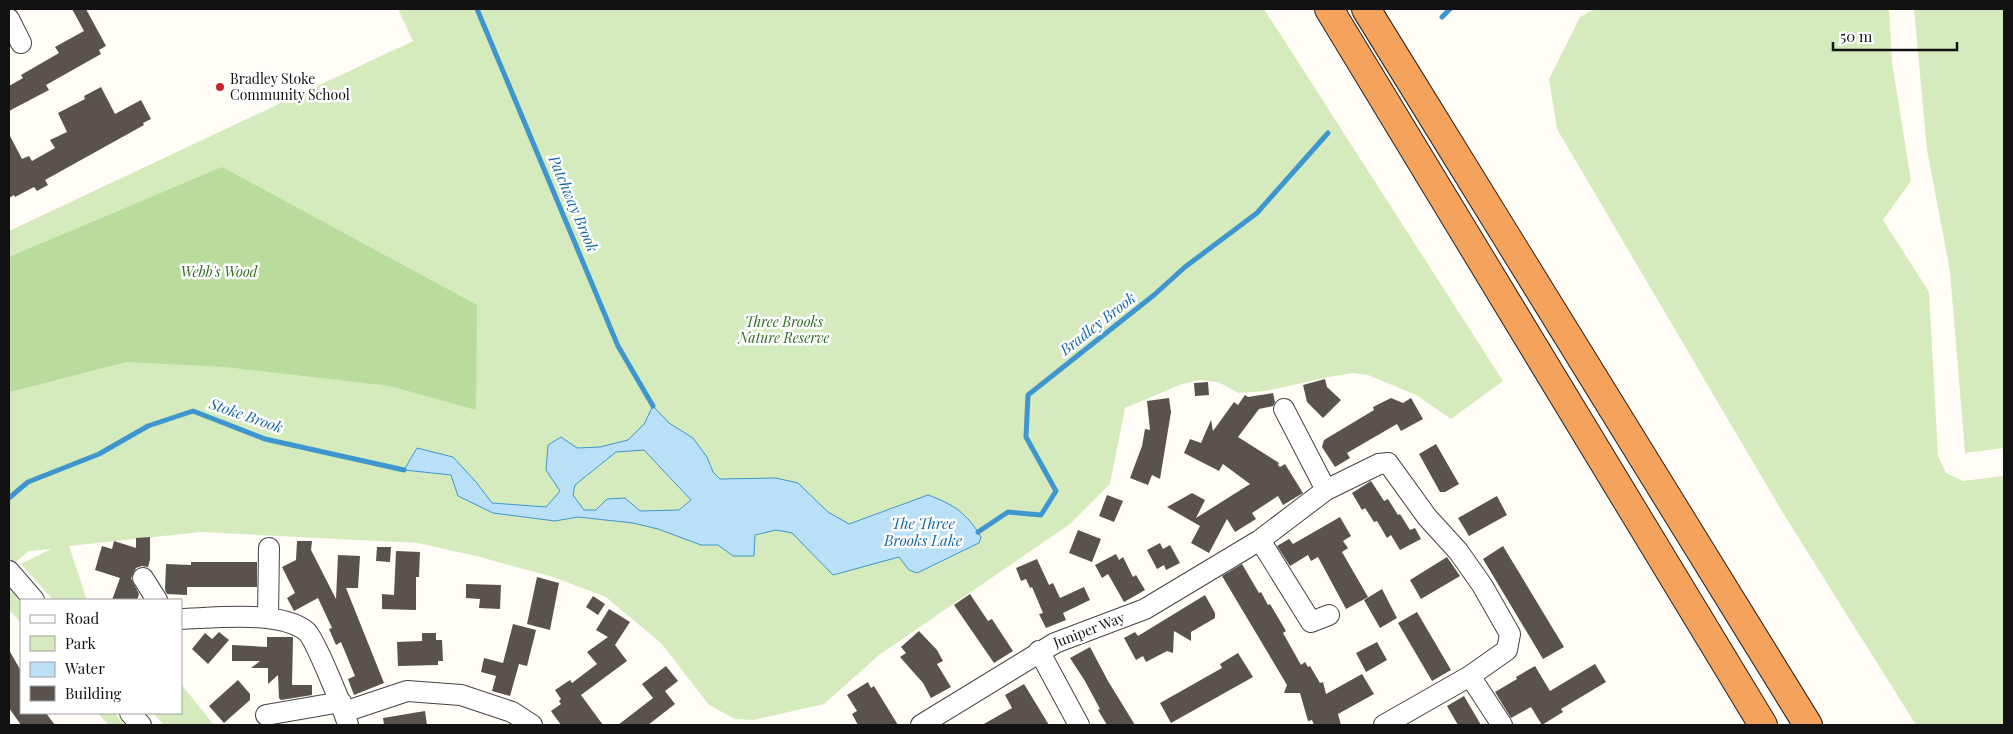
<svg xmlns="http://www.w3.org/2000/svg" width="2013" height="734" font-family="'Playfair Display',serif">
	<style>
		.green { fill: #d5ebbd }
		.forest { fill: #b9dc9c }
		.water { fill: #b9e0f7; stroke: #3f96cf; fill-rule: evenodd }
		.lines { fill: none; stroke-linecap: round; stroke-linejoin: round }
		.stream { stroke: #3f96cf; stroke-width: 5 }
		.building { fill: #5a524d }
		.minor-casing { stroke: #444; stroke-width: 22 }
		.highway-casing { stroke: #222; stroke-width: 30 }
		.minor { stroke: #fff; stroke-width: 20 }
		.highway { stroke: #f5a25d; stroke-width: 28 }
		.poi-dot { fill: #c4262e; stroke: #fff; stroke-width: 2 }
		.labels { text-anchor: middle; stroke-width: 5; stroke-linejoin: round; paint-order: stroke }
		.poi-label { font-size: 14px; fill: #111; stroke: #fff; text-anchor: start }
		.park-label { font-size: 14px; font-style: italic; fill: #2f6b1f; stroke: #fff }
		.street-label { font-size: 14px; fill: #111; stroke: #fff }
		.water-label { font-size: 15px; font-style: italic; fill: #1768a6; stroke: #fff }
	</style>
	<rect width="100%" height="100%" fill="#fffdf5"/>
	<path class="green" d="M398 9H1264L1503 381 1451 419 1416 395 1368 375 1353 373 1334 376 1265 391 1239 393 1218 382 1200 380 1182 384 1125 408 1110 484 1070 524 879 655 824 704 753 720 735 719 709 705 661 643 606 597 553 577 480 557 418 543 201 532 69 546 87 600H53L21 564 51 549 29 551 9 568V231L413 41Z
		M1595 9H1889L1892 62 1911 181 1883 220 1929 292 1938 456 1946 473 1963 481 2004 476V725H1916L1783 513 1557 129 1549 79 1580 17Z
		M1914 9H2004V448L1965 453 1950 271 1927 150Z
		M9 588 21 603V623L9 610Z
		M181 684 214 725H164L153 713H181Z
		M98 713H114L125 725H108Z"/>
	<path class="forest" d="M222 167 477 305 476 410 390 386 226 367 127 362 9 392V257Z"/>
	<path class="water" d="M653 406 669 423 693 438 707 457 713 472 720 479 776 478 798 483 828 512 849 524 928 495C953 504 967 513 981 537L979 543 917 573 909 570 899 557 833 575 792 533 776 530 755 535 754 556H733L718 545H701L658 529 633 523 578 517 555 521 493 513 458 496 451 475 404 470 417 448 453 457 476 482 492 503 546 507 560 491 546 470 548 445 561 437 577 448 600 447 628 440 644 424ZM644 450 691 500 679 510 640 511 625 498 607 499 596 510H584L573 495 575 485 616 452Z"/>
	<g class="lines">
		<path class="stream" d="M477 9 618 346 653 406
			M1442 17 1450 9
			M9 498 28 482 99 454 148 426 193 411 265 439 404 470
			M978 532 1008 512 1041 515 1056 491 1026 437 1028 395 1154 295 1185 267 1257 213 1328 133"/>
	</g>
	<path class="building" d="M72 9H86L106 46 99 50 101 54 46 85 49 90 9 111V86L23 78 21 75 59 53 55 47 84 31Z
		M101 87 115 114 141 100 151 119 143 123 144 125 45 180 48 185 37 191 34 187 15 197 14 195 9 198V134L22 159 29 156 32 161 55 148 50 140 67 132 58 113 85 99 84 96Z
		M1325 379 1327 387 1341 400 1323 418 1307 402 1303 385Z
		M1208 382 1209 395 1195 396 1194 383Z
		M1273 393 1275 402 1273 406 1259 409 1238 437 1279 463 1278 465 1280 467 1285 464 1303 493 1283 505 1278 496 1252 513 1256 519 1235 532 1227 519 1209 553 1191 543 1200 526 1167 507 1192 493 1205 500 1196 518 1250 484 1223 464 1219 471 1184 453 1190 439 1201 443 1211 420 1213 431 1234 402 1238 405 1245 395 1248 397Z
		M1169 398 1171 412 1160 479 1152 475 1148 485 1130 478 1142 446 1145 429 1150 430 1147 401Z
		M1391 398 1403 403 1411 398 1423 419 1401 431 1397 424 1347 453 1350 458 1335 467 1322 447 1324 440 1374 410 1373 407Z
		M1436 444 1459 484 1445 492H1440L1419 454Z
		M1371 481 1384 501 1388 499 1398 515 1400 514 1410 530 1415 528 1421 539 1400 550 1391 535 1387 538 1377 521 1374 522 1365 508 1362 510 1352 493Z
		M1107 495 1123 501 1114 522 1099 516Z
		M1497 496 1507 515 1469 536 1458 518Z
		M1340 517 1351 536 1343 541 1348 548 1342 552 1368 597 1346 609 1318 557 1311 561 1308 555 1290 566 1277 546 1289 539 1293 544Z
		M1078 530 1101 539 1092 562 1069 553Z
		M150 537V560L148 567 142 566 136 568 131 578 139 594 137 600H112L120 578 95 570 102 546 112 549 114 541 136 548V538Z
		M297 541H312L311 550 336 599 338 555 360 556 358 588H346L384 683 354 695 348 679 355 676 341 642 336 645 329 629 332 628 318 598 294 611 287 598 295 593 282 567 296 560Z
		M1160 543 1163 549 1170 545 1180 563 1166 570 1164 565 1157 569 1147 550Z
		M1503 546 1564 647 1543 659 1483 559Z
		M377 547H391L390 562 376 561Z
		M396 551 420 552 419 577H416V610L382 609V594L394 595Z
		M1116 554 1119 560 1123 557 1133 577 1136 575 1145 590 1124 602 1108 574 1102 578 1095 565Z
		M1447 557 1460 576 1421 599 1410 580Z
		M1037 559 1049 585 1053 583 1060 598 1084 587 1090 600 1063 613 1066 620 1046 628 1039 614 1043 613 1032 587 1030 588 1026 579 1021 581 1016 568Z
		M191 562H257V587H187V595L167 594 165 590 166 564 191 565Z
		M1242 564 1259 593 1261 592 1268 605 1270 604 1286 631 1283 633 1301 665 1305 662 1308 667 1310 666 1320 683 1323 682 1326 694 1362 674 1374 694 1338 714 1341 725H1314L1312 720 1308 721 1300 693H1284L1287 685 1222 576Z
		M537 577 559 583 550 630 527 624Z
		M466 584 501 585 500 609 479 608 480 599 466 598Z
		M1382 589 1397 618 1380 628 1364 600Z
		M970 594 988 621 992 619 1013 651 994 663 954 605Z
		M1205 595 1215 613V618L1191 632V641L1174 631 1173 653 1167 651 1146 662 1143 656 1136 660 1124 638 1135 632 1138 636Z
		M593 596 605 604 598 615 586 607Z
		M609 609 630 622 615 645 627 661 581 695 603 725H561L551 711 561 704 559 701 561 699 555 690 570 680 572 683 597 664 587 652 608 637 596 630Z
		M1417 612 1451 670 1432 681 1398 623Z
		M513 624 536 630 527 666 519 664 510 696 492 691 496 676 481 672 484 658 503 663Z
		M919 631 937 650 943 661 937 664 951 687 931 698 923 683 900 657 906 653 901 647Z
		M219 632 229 640 208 664 192 649 205 633 212 639Z
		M422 633H436V640H442L443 661H438V665L398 666 397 642 422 641Z
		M267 637H293L292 685H312V695L281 700 279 698 278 675 268 684V668H251L260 661H232V645L267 647Z
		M1377 642 1387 660 1366 672 1356 653Z
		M1090 647 1108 681 1135 725H1107L1098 710 1100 709 1085 681 1070 658Z
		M9 650 21 671V713H46L55 725H21L9 708Z
		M1238 653 1253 677 1171 723 1160 703 1222 668 1220 664Z
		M1595 664 1606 682 1561 709 1563 712 1542 725 1531 707 1511 718 1495 692 1517 679 1516 677 1535 666 1550 691Z
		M666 666 678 681 665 691 675 704 648 725H618L653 698 642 684Z
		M238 680 250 694V700L224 723 209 706Z
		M868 682 871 688 874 686 898 725H858L852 714 857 711 847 695Z
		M1024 684 1049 725H982L1012 708 1005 695Z
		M1464 696 1481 725H1458L1447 706Z
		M425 711 427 725H384L383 718Z"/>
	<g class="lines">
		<g class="minor-casing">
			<path id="minor" d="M9 19 21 43
				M1284 409 1326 490
				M1260 540 1311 622 1329 615
				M9 571 34 600
				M143 578 157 600
				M268 617 269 548
				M181 619C214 618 280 610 306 631 315 638 344 711 348 725
				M1039 651 1079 725
				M1470 676 1502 725
				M344 712 407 691 461 695 512 712 532 725
				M130 713 141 725
				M266 715 341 702
				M921 725 1055 643 1145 609 1260 540 1326 490 1379 464 1388 463 1427 517 1458 551 1482 585 1510 634 1507 650 1470 676 1384 725"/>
		</g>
		<g class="highway-casing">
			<path id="highway" d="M1329 9 1763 725
				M1366 9 1808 725"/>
		</g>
		<use href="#minor" class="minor"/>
		<use href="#highway" class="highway"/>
	</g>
	<circle class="poi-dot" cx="220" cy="87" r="5"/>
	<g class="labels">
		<g class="poi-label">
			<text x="230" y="84">Bradley Stoke<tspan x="230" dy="16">Community School</tspan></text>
		</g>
		<g class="park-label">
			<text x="219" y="277">Webb's Wood</text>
			<text x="784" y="327">Three Brooks<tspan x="784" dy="16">Nature Reserve</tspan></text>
		</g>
		<g class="street-label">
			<text transform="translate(1089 630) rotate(-21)" y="5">Juniper Way</text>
		</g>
		<g class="water-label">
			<text transform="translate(573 204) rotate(67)" y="5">Patchway Brook</text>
			<text transform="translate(1098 324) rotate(-38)" y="5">Bradley Brook</text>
			<text transform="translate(246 416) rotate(19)" y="5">Stoke Brook</text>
			<text x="923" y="529">The Three<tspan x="923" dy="17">Brooks Lake</tspan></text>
		</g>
	</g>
	<rect width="2013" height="734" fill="none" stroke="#111111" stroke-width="20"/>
	<rect x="20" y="599" width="162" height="115" fill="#ffffff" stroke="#a0a0a0"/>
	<rect x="30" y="615" width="25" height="8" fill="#ffffff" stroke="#a0a0a0"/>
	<text x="65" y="624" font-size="15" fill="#111111">Road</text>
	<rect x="30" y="636" width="25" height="15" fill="#d5ebbd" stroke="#a0a0a0"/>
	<text x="65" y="649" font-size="15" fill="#111111">Park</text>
	<rect x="30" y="662" width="25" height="15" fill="#b9e0f7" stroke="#a0a0a0"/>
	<text x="65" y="674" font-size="15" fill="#111111">Water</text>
	<rect x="30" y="686" width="25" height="15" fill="#5a524d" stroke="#a0a0a0"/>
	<text x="65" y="699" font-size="15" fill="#111111">Building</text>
	<path d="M1833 42v8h124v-8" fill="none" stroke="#111111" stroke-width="2.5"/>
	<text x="1840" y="42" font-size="15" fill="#111111" stroke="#ffffff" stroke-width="4" paint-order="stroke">50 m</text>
</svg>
